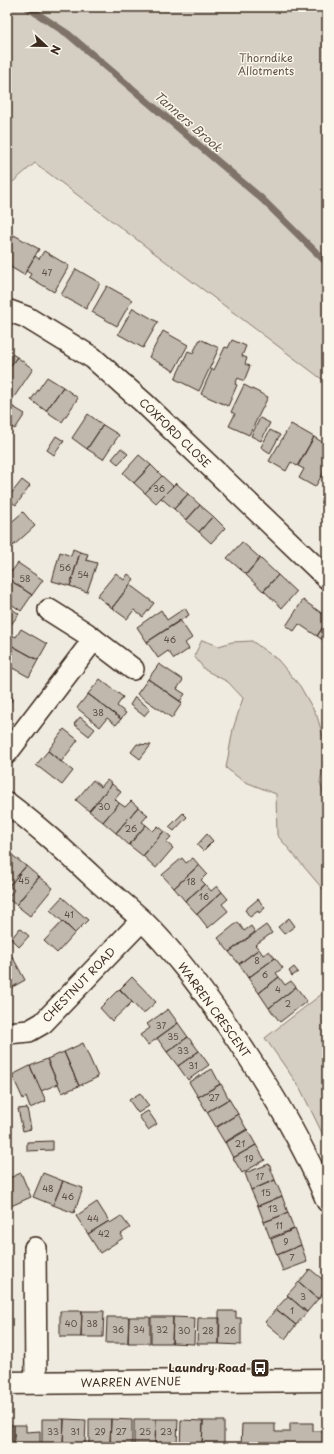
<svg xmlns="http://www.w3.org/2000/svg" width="334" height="1454" font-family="'Playpen Sans',sans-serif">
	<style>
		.green { fill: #d5cec3; stroke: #887c70 }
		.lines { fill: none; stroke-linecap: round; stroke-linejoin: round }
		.stream { stroke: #7f7367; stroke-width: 7 }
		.building { fill: #c0b8ad; stroke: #3b2a1e }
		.minor-casing { stroke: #3b2a1e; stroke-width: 24 }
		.tertiary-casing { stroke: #3b2a1e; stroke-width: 25 }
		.minor { stroke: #fbf7ec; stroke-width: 21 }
		.tertiary { stroke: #fbf7ec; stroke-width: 22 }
		.labels { text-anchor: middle; stroke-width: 3; stroke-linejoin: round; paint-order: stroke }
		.number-label { font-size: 9px; fill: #5c4e42 }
		.park-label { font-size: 11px; fill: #625347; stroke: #fbf7ec }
		.street-label { font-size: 11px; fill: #3b2a1e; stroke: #fbf7ec }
		.poi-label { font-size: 11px; font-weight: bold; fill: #3b2a1e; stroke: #fbf7ec; text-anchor: end }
		.water-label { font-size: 12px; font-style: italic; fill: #635448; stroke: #fbf7ec }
	</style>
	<rect width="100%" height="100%" fill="#f0ebe0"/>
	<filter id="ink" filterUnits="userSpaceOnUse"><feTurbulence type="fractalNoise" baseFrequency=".025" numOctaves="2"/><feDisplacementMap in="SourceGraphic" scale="8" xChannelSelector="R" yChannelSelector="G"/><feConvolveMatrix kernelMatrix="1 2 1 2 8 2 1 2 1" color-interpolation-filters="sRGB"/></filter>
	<g filter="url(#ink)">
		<path class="green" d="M7 7H327V383L35 163 7 187Z
			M202 640 219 646 232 642 252 641 278 660 300 686 317 716 327 750 320 782 327 805V894L277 835 276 794 243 781 226 768 233 729 243 698 228 682 205 670 194 656Z
			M327 990V1143L300 1088 265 1038Z"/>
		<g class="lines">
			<path class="stream" d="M27 7 68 34 262 199 327 263"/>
		</g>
		<path class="building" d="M14 235 39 249 24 275 7 265V247Z
			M44 251 69 266 54 292 29 277 31 274 26 271 35 256 39 259Z
			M76 269 100 283 86 309 61 295Z
			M107 286 132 300 117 326 92 312Z
			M133 308 158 322 143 348 118 334Z
			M163 331 188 345 174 371 149 357Z
			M200 339 219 348 199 391 175 379 188 351 193 353Z
			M232 340 246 346 242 356 247 358 245 364 250 366 244 381 238 378 235 384 237 385 228 406 201 394 212 369 214 370 225 347 228 348Z
			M7 351 17 357 7 371Z
			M17 357 33 369 10 403 7 401V371Z
			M47 377 63 387 46 411 31 400Z
			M244 385 268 397 249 435 229 426 235 414 231 412Z
			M63 387 78 398 62 422 46 411Z
			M10 405 25 414 15 429 7 424V409Z
			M88 414 103 425 87 449 72 438Z
			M260 418 270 423 261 441 251 436Z
			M291 424 314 437 297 466 291 462 286 471 269 461Z
			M103 425 119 435 103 459 87 449Z
			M270 430 280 435 270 453 261 447Z
			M56 436 64 441 54 455 47 450Z
			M314 437 327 445V467L315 487 299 478 304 469 298 466Z
			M121 448 128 454 118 464 112 459Z
			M139 455 151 465 134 483 123 473Z
			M151 465 162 476 145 493 134 483Z
			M162 476 173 486 156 503 145 493Z
			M22 480 30 486 16 505 7 499Z
			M176 483 188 494 174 509 161 498Z
			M188 494 200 505 186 520 174 509Z
			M327 501V512L322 508Z
			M200 505 213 516 199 532 186 521Z
			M23 512 35 526 13 546 7 539V526Z
			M213 516 225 528 211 543 199 532Z
			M242 542 260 558 246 574 227 558Z
			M73 549 80 552 70 586 52 581 60 552 71 556Z
			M80 552 88 554 86 560 97 563 87 592 70 586Z
			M260 558 278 575 263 591 246 575Z
			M18 563 43 580 32 595 7 578 8 569 12 571Z
			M116 573 124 580 128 574 134 579 112 608 97 596Z
			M278 575 296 592 282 608 264 591Z
			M7 578 32 595 21 611 7 601Z
			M130 585 154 603 143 617 134 610 127 619 112 608Z
			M303 600 327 617V621L317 636 299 624 294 631 286 626Z
			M7 605 19 614 10 626 7 624Z
			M185 608 189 615 147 642 137 627 161 610 167 620Z
			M180 620 192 638 185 643 189 649 174 659 168 651 158 658 147 642Z
			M327 621V643L317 636Z
			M21 629 47 644 38 660 7 643 10 634 16 637Z
			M7 643 38 660 29 677 7 665Z
			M159 664 183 680 177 689 185 694 180 701 148 679Z
			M100 679 123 697 117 706 126 713 121 719 88 694Z
			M148 679 182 703 172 718 137 694Z
			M7 694 13 698 7 708Z
			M88 694 121 719 116 725 107 718 100 727 77 708Z
			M135 697 150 709 144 716 130 705Z
			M80 717 95 729 89 736 74 724Z
			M64 729 78 740 61 762 48 751Z
			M137 744 151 745 140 759 131 752Z
			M48 751 73 771 62 785 36 765Z
			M93 780 101 787 107 780 112 784 89 811 76 800Z
			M112 784 121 792 115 799 119 803 103 822 89 811Z
			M131 801 138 807 116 833 103 822 119 803 125 807Z
			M138 807 148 815 142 822 146 825 129 845 116 833Z
			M183 813 187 817 174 831 169 827Z
			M146 825 153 831 158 826 164 831 143 856 129 845Z
			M164 831 171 837 166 842 173 848 156 868 143 856Z
			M207 834 213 841 203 851 197 845Z
			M12 855 26 866 9 886 7 884V861Z
			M182 858 186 863 193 858 199 865 174 888 162 875Z
			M199 865 207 874 201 880 205 884 185 901 174 888Z
			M26 866 39 877 16 905 7 898 14 890 9 886Z
			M39 877 53 888 30 916 16 905Z
			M205 884 211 891 217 886 222 892 197 914 185 901Z
			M222 892 228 899 222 904 228 911 208 928 197 914Z
			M62 897 88 920 75 933 50 910Z
			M258 899 265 908 259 913 258 911 250 917 245 910Z
			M289 918 295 926 284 934 278 927Z
			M63 921 75 933 57 953 44 941Z
			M238 922 244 931 251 926 255 932 229 952 218 938Z
			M266 925 272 933 255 945 259 949 239 964 229 952Z
			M20 928 29 936 19 947 11 939Z
			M259 949 263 955 269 951 275 958 248 978 239 964Z
			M12 956 25 980 9 989 7 984V958Z
			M275 958 283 968 276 973 279 977 259 993 248 978Z
			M294 967 298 972 292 976 289 971Z
			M132 977 156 1002 143 1014 120 989Z
			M279 977 285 985 291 981 296 987 269 1008 259 993Z
			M296 987 307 1001 280 1022 269 1008Z
			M119 989 132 1002 112 1021 100 1008Z
			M168 1009 178 1023 148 1045 140 1035 150 1028 147 1024Z
			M178 1023 188 1037 167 1052 157 1038Z
			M188 1037 199 1051 178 1066 167 1052Z
			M83 1043 98 1077 79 1086 64 1052Z
			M199 1051 209 1065 188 1080 178 1066Z
			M64 1052 79 1086 62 1093 47 1059Z
			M47 1059 58 1084 41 1091 30 1066Z
			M30 1066 46 1101 30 1108 26 1097 23 1099 12 1075Z
			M212 1069 220 1084 198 1097 189 1082Z
			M221 1084 229 1099 207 1112 198 1097Z
			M140 1093 149 1106 138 1113 129 1100Z
			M229 1099 238 1114 216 1127 207 1112Z
			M27 1108 31 1129 23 1131 18 1109Z
			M148 1111 157 1124 148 1130 139 1116Z
			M238 1114 247 1130 225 1143 216 1128Z
			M247 1129 256 1145 233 1158 225 1142Z
			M53 1141V1150L27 1151V1142Z
			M256 1145 265 1160 242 1173 233 1158Z
			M269 1164 275 1180 251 1190 245 1173Z
			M21 1173 31 1197 11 1206 7 1196V1179Z
			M43 1173 63 1181 53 1205 33 1197Z
			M275 1180 282 1196 258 1206 251 1190Z
			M63 1181 83 1188 74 1213 53 1205Z
			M7 1196 11 1206 7 1208Z
			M282 1196 288 1213 264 1222 258 1206Z
			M97 1202 109 1221 88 1234 76 1216Z
			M288 1213 294 1229 270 1238 264 1222Z
			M121 1216 130 1228 121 1234 123 1238 100 1253 88 1234 109 1221 110 1223Z
			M295 1229 301 1245 277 1255 271 1239Z
			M301 1245 307 1262 283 1271 277 1255Z
			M310 1269 327 1283V1288L319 1299 299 1282Z
			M299 1282 318 1299 307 1312 287 1295Z
			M288 1296 307 1312 296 1325 276 1309Z
			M276 1309 296 1325 285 1339 265 1322Z
			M60 1311H82L81 1337H60Z
			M82 1311H104L103 1337H81Z
			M219 1311H236V1318H241V1345L219 1344Z
			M107 1317H129L128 1343H106Z
			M129 1317H150V1343H128Z
			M151 1317H173L172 1343H151Z
			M173 1317 195 1318 194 1344 172 1343Z
			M198 1318H220L219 1344H197Z
			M42 1419H64L63 1445H42Z
			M64 1419 86 1420 85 1446 63 1445Z
			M89 1419H111L110 1445H89Z
			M111 1419 132 1420V1445H110Z
			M134 1419H156L155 1445H134Z
			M156 1419H178L177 1445H155Z
			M181 1420 203 1421 202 1447H180Z
			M203 1421H224V1447H202Z
			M290 1423H313V1431H327V1447H241L242 1424H275V1432H290Z
			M7 1425H14V1447H7Z
			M14 1425H26V1432L40 1431V1447H14Z"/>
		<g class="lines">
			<g class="minor-casing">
				<path id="minor" d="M7 310 26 317 93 358 144 403 327 578
					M49 610 87 634 133 669
					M7 753 94 639
					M7 803C38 826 66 852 94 878 109 892 126 905 142 920 174 951 201 989 227 1025 266 1081 301 1138 327 1201
					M7 1033 29 1031 43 1023 142 920
					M35 1248 36 1383"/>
			</g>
			<g class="tertiary-casing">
				<path id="tertiary" d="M7 1383 327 1380"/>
			</g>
			<use href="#minor" class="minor"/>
			<use href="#tertiary" class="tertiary"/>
		</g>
	</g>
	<defs>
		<g id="bus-square" transform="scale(1)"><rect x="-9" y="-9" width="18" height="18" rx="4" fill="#3b2a1e" stroke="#fbf7ec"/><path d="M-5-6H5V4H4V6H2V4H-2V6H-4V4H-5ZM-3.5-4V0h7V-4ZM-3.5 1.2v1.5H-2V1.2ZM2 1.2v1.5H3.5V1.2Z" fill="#fff"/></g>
	</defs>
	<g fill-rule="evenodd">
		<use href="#bus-square" x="260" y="1368"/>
	</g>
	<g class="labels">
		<g class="number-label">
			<text x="47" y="276">47</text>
			<text x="159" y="492">36</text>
			<text x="65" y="571">56</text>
			<text x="83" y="578">54</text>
			<text x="25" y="582">58</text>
			<text x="170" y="643">46</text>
			<text x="98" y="716">38</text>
			<text x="104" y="810">30</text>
			<text x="131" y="832">26</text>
			<text x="24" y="884">45</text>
			<text x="191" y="885">18</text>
			<text x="204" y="900">16</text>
			<text x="69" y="918">41</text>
			<text x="257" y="964">8</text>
			<text x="265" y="978">6</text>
			<text x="278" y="993">4</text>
			<text x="288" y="1007">2</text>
			<text x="161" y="1029">37</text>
			<text x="173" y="1040">35</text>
			<text x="183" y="1054">33</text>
			<text x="193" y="1069">31</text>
			<text x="214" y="1101">27</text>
			<text x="240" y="1147">21</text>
			<text x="249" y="1162">19</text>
			<text x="260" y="1180">17</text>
			<text x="48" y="1192">48</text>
			<text x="266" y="1196">15</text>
			<text x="68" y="1200">46</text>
			<text x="273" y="1212">13</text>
			<text x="93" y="1222">44</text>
			<text x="279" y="1229">11</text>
			<text x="104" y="1237">42</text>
			<text x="286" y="1245">9</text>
			<text x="292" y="1261">7</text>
			<text x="303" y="1300">3</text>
			<text x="292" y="1314">1</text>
			<text x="71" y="1327">40</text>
			<text x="92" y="1327">38</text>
			<text x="118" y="1333">36</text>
			<text x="139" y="1333">34</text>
			<text x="162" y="1333">32</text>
			<text x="184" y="1334">30</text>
			<text x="208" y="1334">28</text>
			<text x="230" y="1334">26</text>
			<text x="53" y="1435">33</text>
			<text x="75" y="1435">31</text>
			<text x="100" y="1435">29</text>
			<text x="121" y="1435">27</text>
			<text x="145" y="1435">25</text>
			<text x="166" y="1435">23</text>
		</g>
		<g class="park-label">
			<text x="266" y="62">Thorndike<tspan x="266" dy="13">Allotments</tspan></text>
		</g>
		<g class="street-label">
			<text transform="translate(175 433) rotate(44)" y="4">COXFORD CLOSE</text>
			<text transform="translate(79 985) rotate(-46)" y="4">CHESTNUT ROAD</text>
			<text transform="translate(214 1010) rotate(54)" y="4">WARREN CRESCENT</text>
			<text transform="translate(131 1382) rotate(-1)" y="4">WARREN AVENUE</text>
		</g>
		<g class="poi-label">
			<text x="246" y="1372">Laundry Road</text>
		</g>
		<g class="water-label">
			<text transform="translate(188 122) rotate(41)" y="4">Tanners Brook</text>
		</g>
	</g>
	<rect width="334" height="1454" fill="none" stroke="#fbf7ec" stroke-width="24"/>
	<rect x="12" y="12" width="310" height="1430" fill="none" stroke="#3b2a1e" stroke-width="1.5" filter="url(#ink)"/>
	<g transform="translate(46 46) rotate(112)" stroke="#fbf7ec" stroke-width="3" paint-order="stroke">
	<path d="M0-3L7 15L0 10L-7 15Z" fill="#3b2a1e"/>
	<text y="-6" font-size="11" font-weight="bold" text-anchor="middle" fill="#3b2a1e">N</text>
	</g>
</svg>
